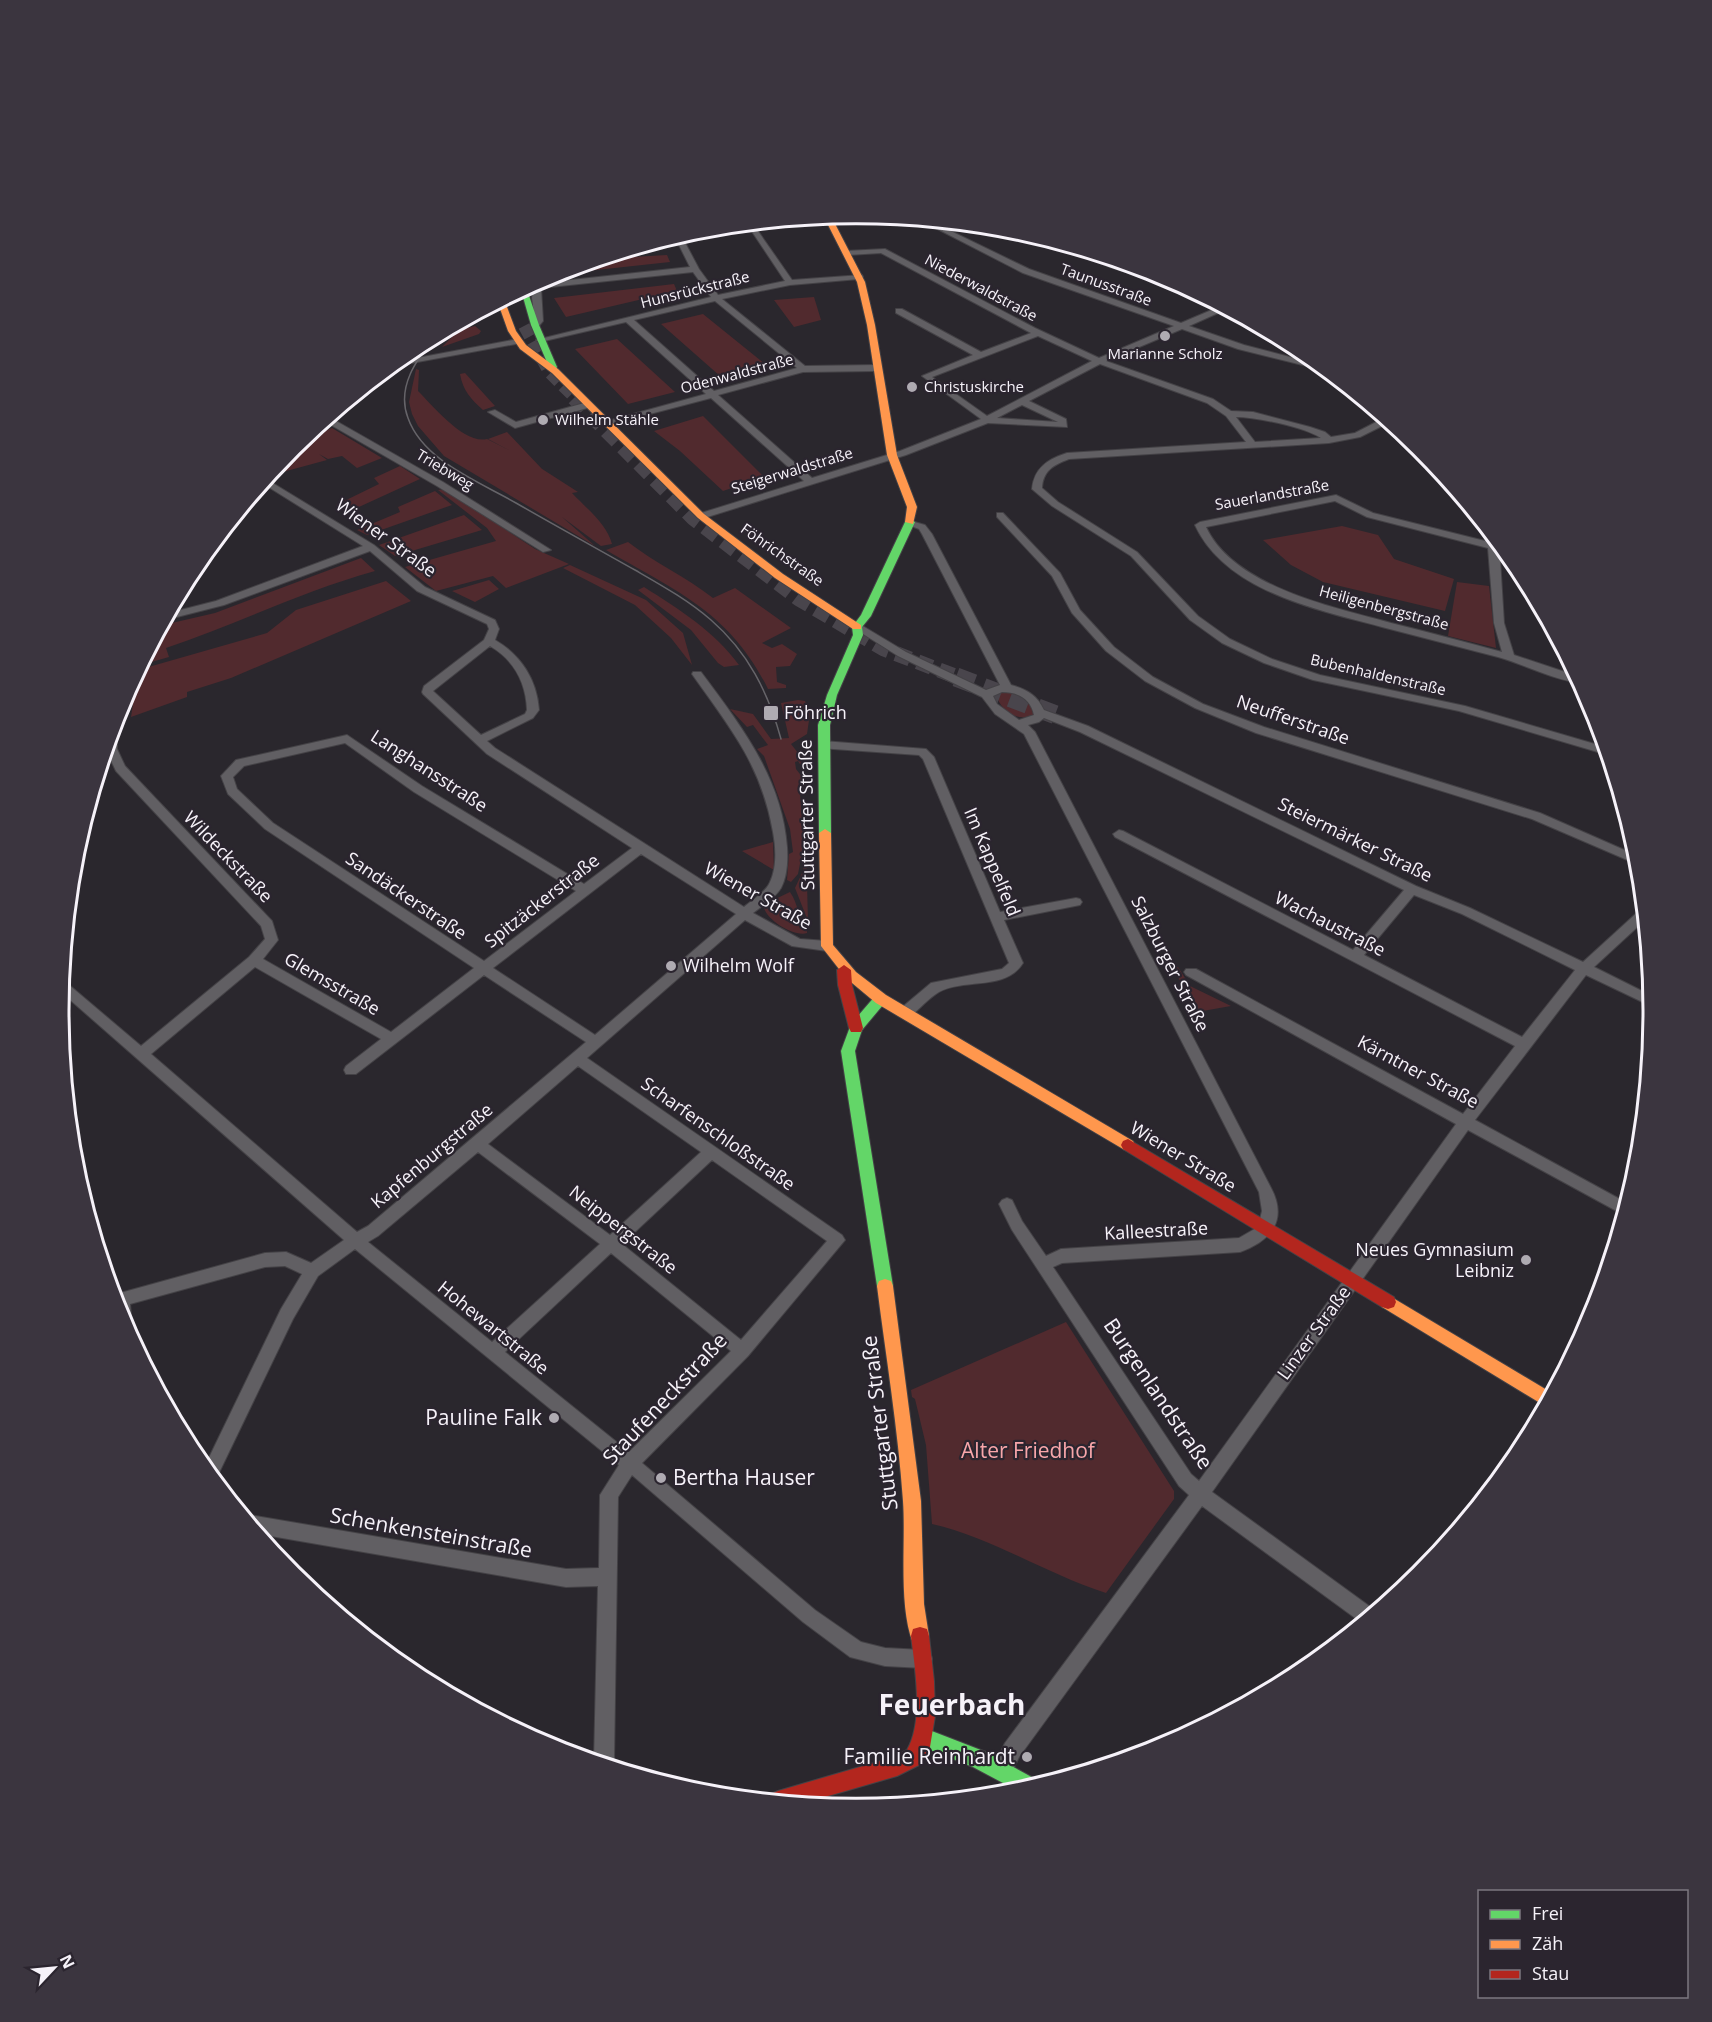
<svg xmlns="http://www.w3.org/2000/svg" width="1712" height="2022" font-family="'Open Sans',sans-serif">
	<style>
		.green { fill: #512a2e }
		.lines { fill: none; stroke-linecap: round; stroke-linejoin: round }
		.primary-tunnel-far2 { stroke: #49454c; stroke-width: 12; stroke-dasharray: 12 6; stroke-linecap: butt }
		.primary-tunnel-far1 { stroke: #49454c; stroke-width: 15; stroke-dasharray: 15 8; stroke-linecap: butt }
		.primary-tunnel { stroke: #49454c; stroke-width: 19; stroke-dasharray: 19 10; stroke-linecap: butt }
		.street-casing { stroke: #444246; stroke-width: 2 }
		.fast-casing { stroke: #444246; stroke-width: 2 }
		.slow-casing { stroke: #444246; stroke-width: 2 }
		.jam-casing { stroke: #444246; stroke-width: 2 }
		.street { fill: #615f63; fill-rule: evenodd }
		.fast { fill: #63d668; fill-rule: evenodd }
		.slow { fill: #ff974d; fill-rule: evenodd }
		.jam { fill: #b3261e; fill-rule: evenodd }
		.tram { stroke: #666469; stroke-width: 1.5 }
		.poi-dot { fill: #afabb2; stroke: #2b252f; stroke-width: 2 }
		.labels { text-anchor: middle; stroke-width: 4.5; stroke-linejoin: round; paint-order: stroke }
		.far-street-label { font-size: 15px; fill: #f6f2f9; stroke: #2b252f }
		.far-poi-label { font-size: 15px; fill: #f6f2f9; stroke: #2b252f; text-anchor: start }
		.street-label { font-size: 18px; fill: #f6f2f9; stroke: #2b252f }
		.poi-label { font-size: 18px; fill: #f6f2f9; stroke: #2b252f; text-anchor: start }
		.near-street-label { font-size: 21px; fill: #f6f2f9; stroke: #2b252f }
		.near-poi-label { font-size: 21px; fill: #f6f2f9; stroke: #2b252f; text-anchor: end }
		.near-park-label { font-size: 21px; fill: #f8a6aa; stroke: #2b252f }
		.near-district-label { font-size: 28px; font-weight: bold; fill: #f6f2f9; stroke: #2b252f }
		.rim { fill: none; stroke: #f6f2f9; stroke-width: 3 }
	</style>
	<rect width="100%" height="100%" fill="#2a272d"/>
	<path class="green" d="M667 255 670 262 550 275 599 259Z
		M674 284 677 291 566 317 554 298Z
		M814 297 821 320 794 327 774 300Z
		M703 314 765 364 720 376 661 324Z
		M475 326 481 331 479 334 442 347 459 330Z
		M617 339 675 392 628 404 575 349Z
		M416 369 419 370 418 391C433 406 465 445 487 439L518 455 488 439 507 432 542 469 525 458 578 492 572 493C586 508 607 524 612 544L601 546 562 517 595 546 444 456 418 426 412 414 409 402Z
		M465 373 495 406 483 410C471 399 463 391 460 374Z
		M703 416 764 477 723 491 680 451 654 431Z
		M332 428 382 458 357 468 342 456 328 459 319 454 327 460 268 476 298 442Z
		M400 466 420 479 348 512 336 505 379 484 374 478Z
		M444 489 535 549 569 564 506 588 493 576 436 591 405 567 496 541 487 528 438 490Z
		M435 491 452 505 367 535 357 530 400 512 398 507Z
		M464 515 482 530 395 556 379 545Z
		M1342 526 1378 535 1394 559 1454 579 1445 611 1323 582 1291 565 1263 540Z
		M628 542C655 563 686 577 713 598L735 588 791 628 762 643 772 648 782 644 797 654 790 666 776 667 777 682 786 685V688L768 689C730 612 676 591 606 550Z
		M361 558 375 571C303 591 237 624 166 648L169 657 141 665 163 625 215 613Z
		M570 565 646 600 683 633 692 665 671 638 635 605 563 568Z
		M489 580 499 589 475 602 452 591Z
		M386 581 411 601 231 678 187 692V697L131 717 138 670 267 633 296 610Z
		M1457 582 1489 586 1496 648 1448 636Z
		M644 587C679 609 714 631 739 665L724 667 718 663 691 630 638 590Z
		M1001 690 1017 693 1032 703 1034 715C1017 723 999 710 996 693Z
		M798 700 805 701 810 713 807 734 791 744 806 763 805 772 798 761 795 762 796 769 803 778 800 794 804 843 798 874 791 882 787 880 789 854 793 852 790 829 764 756 757 749 768 745 753 725 747 727 730 709 753 714 771 739 789 738 781 703Z
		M773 842 774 870 742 851Z
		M806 847 808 921 795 888 803 871Z
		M790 892C799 904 797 919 807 929V933C794 937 768 921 764 908L769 902Z
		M1178 967 1190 986 1231 1006 1197 1012 1173 968Z
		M1066 1322 1174 1491V1499L1106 1593C1046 1574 993 1538 932 1524L926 1445 915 1399 912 1397 911 1390Z"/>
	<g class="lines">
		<path class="primary-tunnel-far2" d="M524 326 549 372 576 399"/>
		<path class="primary-tunnel-far1" d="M574 398 693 518 799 599 884 649 960 678"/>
		<path class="primary-tunnel" d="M956 677 1056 715"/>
		<g class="street-casing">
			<path id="street" d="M920 220 930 221 1029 269 1181 323 1221 306 1227 309 1189 326 1244 345 1320 365 1327 371 1238 349 1182 329 1106 361 1213 399 1231 411 1253 412 1310 427 1325 432 1331 437 1355 433 1384 418 1390 422 1360 437 1329 443 1069 459C1053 465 1043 471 1042 488L1058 502 1137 552 1198 616 1230 639 1272 659 1320 675 1465 706 1605 747 1608 755 1459 711 1313 680 1264 663 1222 643 1190 620 1131 556 1052 506 1032 489C1034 468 1048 459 1067 453L1246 442 1226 416 1207 403 1100 364 1029 401 1066 419 1067 427 988 423 906 455 701 519 696 516 698 514 804 481 711 398 604 426V422L706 394 626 322 540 342 536 340 711 297 693 272 541 288 543 321 538 327 531 325 535 321 532 298 534 284 690 267 679 245 645 248 642 247 653 243 677 241 675 237 681 235 699 269 718 295 785 281 747 224H753L792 280 862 275 863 277 859 279 790 285 722 299 805 366 877 365 881 368 877 371 803 372 718 395 812 478 900 451 981 419 922 376 973 355 896 313V309H902L981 352 1031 333 881 253 848 255H845V251L885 249 1035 328 1099 358 1174 326 1023 273ZM715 301 797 368 714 391 634 320ZM1038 336 1092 361 987 416 932 377ZM1022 405 1058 422 997 418ZM1236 417C1256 417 1304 427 1321 438L1255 442Z
				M1052 242 1085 251 1183 286 1200 295 1110 267Z
				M518 339H521V343L390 367 396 362Z
				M588 402 592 405 591 407 515 428 488 412 495 410 516 422Z
				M329 417 443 482 551 550 543 552 437 486 324 421Z
				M266 479 374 545 425 587 495 620 499 629 495 640C521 655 537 680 539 710L533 718 487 741 495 748 744 907C752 900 766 892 770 882 777 867 776 848 773 832 761 764 730 728 692 674L693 672H701C741 726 782 778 787 847 788 860 787 877 781 888 775 898 762 906 753 913L800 939 827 941 833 946 827 951 792 946 745 920 587 1058 842 1235 845 1240 748 1356 642 1463 815 1610 861 1642 885 1648 923 1650 930 1652 932 1659 930 1666 923 1668 885 1666 850 1657 803 1622 632 1475 618 1497 614 1764 613 1767 594 1761 598 1586 566 1587 259 1534 245 1517 250 1515 566 1569 599 1568 600 1495 619 1465 355 1249 318 1276 293 1319 215 1481 204 1468 281 1309 302 1274 285 1266 265 1267 130 1304 132 1325 127 1331 119 1316 113 1295 265 1253 286 1252 311 1263 344 1240 60 991 62 979 141 1046 249 957 265 939 261 926 116 771 106 750 112 729 117 732V749L125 766 272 921 278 940 263 959 391 1032 474 968 265 829 228 794 221 776 236 760 347 735 422 786 584 884 632 848 487 754 423 694 422 692 424 686 484 640 489 629 487 624 417 591 370 551 224 605 165 620 169 613 216 601 363 546 262 483ZM490 646C514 660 526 683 527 710L525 714 481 735 433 691ZM345 743 414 792 576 891 484 961 273 823 237 789 233 777 244 766ZM641 854 736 914 595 1035 493 968ZM255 967 381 1039 346 1066 344 1070 346 1074H356L484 975 586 1042 368 1226 357 1232 151 1054ZM578 1066 701 1152 610 1235 488 1144ZM478 1152 600 1244 492 1342 368 1242 378 1236ZM712 1160 827 1241 741 1340 622 1244ZM611 1253 731 1351 629 1452 505 1352Z
				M1336 495 1373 513 1489 542 1493 537 1499 543 1504 623 1514 655 1577 676 1581 683C1556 681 1523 664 1498 657 1459 647 1421 637 1382 627 1319 610 1226 592 1195 525L1200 522ZM1335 501 1367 517 1488 548 1494 623 1502 652C1465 642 1428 632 1391 623 1333 607 1234 587 1206 527Z
				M997 513H1003L1060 573 1080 610 1114 647 1153 677 1203 704 1264 727 1540 813 1638 856 1639 865 1532 819 1256 733 1195 708 1145 681 1106 651 1072 613 1052 576 997 517Z
				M911 521 925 525 932 534 1011 685C1026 689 1037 695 1044 710L1088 726 1416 886 1470 908 1583 962 1640 910 1643 909 1645 920 1594 967 1652 996 1653 1007 1586 975 1475 1120 1627 1203 1624 1215 1468 1130 1212 1492 1376 1611 1362 1623 1202 1506 1019 1757 1010 1776 1003 1779 996 1776 993 1769 1005 1743 1189 1495 1179 1486 1012 1230 999 1204 1002 1200 1007 1198 1012 1200 1022 1221 1046 1256 1061 1249 1239 1238 1258 1227 1262 1211 1259 1192 1024 734 995 714 982 697 898 656 852 627 853 625H861L906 652 986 690 1000 685 922 534 919 529 906 524ZM1002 692C1018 692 1031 699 1034 715L1019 720 997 704 993 696ZM1044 718 1080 732 1404 890 1353 950 1123 831 1119 830 1113 834 1115 837 1515 1046 1463 1114 1196 969H1186L1184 972 1186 975 1456 1124 1199 1481 1191 1474 1053 1267 1062 1263 1240 1252C1271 1241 1288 1220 1271 1188L1035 732 1028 725 1039 722ZM1414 895 1462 914 1575 970 1522 1037 1364 955Z
				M823 741 926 749 934 757 1000 912 1076 898 1080 899 1082 902 1080 905 1004 920 1023 963C1006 991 964 978 939 992 929 998 919 1009 910 1017H900L898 1013 900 1009 931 983 1002 969 1009 963 923 759 919 755 819 748V742Z"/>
		</g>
		<g class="fast-casing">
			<path id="fast" d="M526 287 539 325 557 367 556 369 549 367 531 325 521 290Z
				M910 519 915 522 871 616 862 627 863 635 837 695 830 725 831 833 825 837 819 833 818 725 827 695 853 635 852 627 861 615 905 522Z
				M881 994 888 999 862 1030 855 1051 893 1286 891 1291 885 1293 879 1291 877 1286 841 1051 851 1024 876 995Z
				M924 1728 986 1752 1037 1780 1039 1785 1018 1791 973 1767 917 1745 914 1738 917 1731Z"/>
		</g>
		<g class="slow-casing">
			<path id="slow" d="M831 216 865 282 875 325 897 455 917 507 913 524 905 522 907 507 887 455 867 325 857 282 824 217Z
				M504 299 516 331 526 345 558 369 704 514 783 574 861 625V629H853L775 578 698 518 552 373 520 349 508 331 498 303Z
				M825 829 831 833 833 945 856 972 886 995 1133 1141 1135 1145 1133 1149 1128 1151 1123 1149 876 1003 846 978 821 946 819 833Z
				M885 1279 891 1281 893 1286 921 1501 924 1604 929 1636 927 1643 920 1645 913 1643C898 1605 906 1542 903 1501 898 1429 886 1357 877 1286L879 1281Z
				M1388 1295 1552 1393 1545 1406 1382 1307 1380 1302 1382 1297Z"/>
		</g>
		<g class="jam-casing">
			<path id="jam" d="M844 965 851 970 852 985 863 1028 861 1032H851L849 1028 838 985 837 970Z
				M1128 1139 1394 1297 1396 1302 1394 1307 1388 1309 1382 1307 1123 1149 1121 1145 1123 1141Z
				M920 1627 927 1629 929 1636 934 1681 935 1716 930 1747 921 1764 897 1776 804 1803 769 1800 771 1794 778 1791 894 1757 907 1750C924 1721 915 1669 911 1636L913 1629Z"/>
		</g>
		<use href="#street" class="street"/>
		<use href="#fast" class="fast"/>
		<use href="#slow" class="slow"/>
		<use href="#jam" class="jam"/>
		<path class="tram" d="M435 336C417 359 396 387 408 418 423 461 480 482 516 503 556 526 596 548 635 570 661 585 688 600 711 620 748 652 768 692 781 739"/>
	</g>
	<g class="poi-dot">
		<circle cx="1165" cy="336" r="6"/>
		<circle cx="912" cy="387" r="6"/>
		<circle cx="543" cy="420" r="6"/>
		<rect x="763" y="705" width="16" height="16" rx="3"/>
		<circle cx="671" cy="966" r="6"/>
		<circle cx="1526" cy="1260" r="6"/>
		<circle cx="554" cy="1418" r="6"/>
		<circle cx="661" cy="1478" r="6"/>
		<circle cx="1027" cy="1757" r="6"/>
	</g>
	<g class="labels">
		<g class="far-street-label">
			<text transform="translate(1106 285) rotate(20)" y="5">Taunusstraße</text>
			<text transform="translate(981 288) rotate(28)" y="5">Niederwaldstraße</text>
			<text transform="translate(695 290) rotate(-14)" y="5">Hunsrückstraße</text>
			<text transform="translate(737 374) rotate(-15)" y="5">Odenwaldstraße</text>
			<text transform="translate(445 470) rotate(31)" y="5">Triebweg</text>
			<text transform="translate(792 471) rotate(-17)" y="5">Steigerwaldstraße</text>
			<text transform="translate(1272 495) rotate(-10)" y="5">Sauerlandstraße</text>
			<text transform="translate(782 555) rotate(35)" y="5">Föhrichstraße</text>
			<text transform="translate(1384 608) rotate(15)" y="5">Heiligenbergstraße</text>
			<text transform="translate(1378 675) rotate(13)" y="5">Bubenhaldenstraße</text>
		</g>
		<g class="far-poi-label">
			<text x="1165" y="359" text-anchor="middle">Marianne Scholz</text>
			<text x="924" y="392">Christuskirche</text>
			<text x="555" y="425">Wilhelm Stähle</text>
		</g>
		<g class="street-label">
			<text transform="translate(386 538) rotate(36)" y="6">Wiener Straße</text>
			<text transform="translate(1293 720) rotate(19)" y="6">Neufferstraße</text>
			<text transform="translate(429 771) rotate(33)" y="6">Langhansstraße</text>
			<text transform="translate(807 815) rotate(-91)" y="6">Stuttgarter Straße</text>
			<text transform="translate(1355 840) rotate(26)" y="6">Steiermärker Straße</text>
			<text transform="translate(228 857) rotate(46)" y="6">Wildeckstraße</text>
			<text transform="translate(992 862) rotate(67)" y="6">Im Kappelfeld</text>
			<text transform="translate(406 896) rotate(34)" y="6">Sandäckerstraße</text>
			<text transform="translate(758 896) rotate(29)" y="6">Wiener Straße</text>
			<text transform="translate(542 901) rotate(-38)" y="6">Spitzäckerstraße</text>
			<text transform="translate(1330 924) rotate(27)" y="6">Wachaustraße</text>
			<text transform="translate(1170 964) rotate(63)" y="6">Salzburger Straße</text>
			<text transform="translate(332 984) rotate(30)" y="6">Glemsstraße</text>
			<text transform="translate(1418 1072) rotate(28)" y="6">Kärntner Straße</text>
			<text transform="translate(718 1134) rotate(35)" y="6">Scharfenschloßstraße</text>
			<text transform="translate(432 1156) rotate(-40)" y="6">Kapfenburgstraße</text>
			<text transform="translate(1183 1157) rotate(31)" y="6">Wiener Straße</text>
			<text transform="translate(623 1230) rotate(38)" y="6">Neippergstraße</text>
			<text transform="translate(1156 1231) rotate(-3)" y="6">Kalleestraße</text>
			<text transform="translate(493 1328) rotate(39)" y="6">Hohewartstraße</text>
			<text transform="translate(1314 1333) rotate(-54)" y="6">Linzer Straße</text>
		</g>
		<g class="poi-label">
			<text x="784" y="719">Föhrich</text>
			<text x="683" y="972">Wilhelm Wolf</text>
			<text x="1514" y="1256" text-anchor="end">Neues Gymnasium<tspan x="1514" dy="21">Leibniz</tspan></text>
		</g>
		<g class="near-street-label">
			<text transform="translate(1158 1394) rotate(56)" y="7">Burgenlandstraße</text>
			<text transform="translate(665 1399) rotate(-47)" y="7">Staufeneckstraße</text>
			<text transform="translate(880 1423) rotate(-97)" y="7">Stuttgarter Straße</text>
			<text transform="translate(431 1533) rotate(10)" y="7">Schenkensteinstraße</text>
		</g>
		<g class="near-poi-label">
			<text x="542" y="1425">Pauline Falk</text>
			<text x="673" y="1485" text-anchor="start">Bertha Hauser</text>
			<text x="1015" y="1764">Familie Reinhardt</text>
		</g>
		<g class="near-park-label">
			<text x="1028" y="1458">Alter Friedhof</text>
		</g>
		<g class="near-district-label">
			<text x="952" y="1715">Feuerbach</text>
		</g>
	</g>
	<path d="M0 0H1712V2022H0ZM69 1011a787 787 0 1 1 1574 0a787 787 0 1 1-1574 0Z" fill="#3b353f" fill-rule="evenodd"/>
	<path class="rim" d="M69 1011a787 787 0 1 1 1574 0a787 787 0 1 1-1574 0Z"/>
	<rect x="1478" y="1890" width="210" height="108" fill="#2b252f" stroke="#7c7780" stroke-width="1.5"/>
	<rect x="1490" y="1910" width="30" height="9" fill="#63d668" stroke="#7c7780" stroke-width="1.5"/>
	<text x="1532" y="1920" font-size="18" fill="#f6f2f9">Frei</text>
	<rect x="1490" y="1940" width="30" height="9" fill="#ff974d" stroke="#7c7780" stroke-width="1.5"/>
	<text x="1532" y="1950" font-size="18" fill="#f6f2f9">Zäh</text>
	<rect x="1490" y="1970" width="30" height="9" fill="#b3261e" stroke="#7c7780" stroke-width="1.5"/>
	<text x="1532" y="1980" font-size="18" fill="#f6f2f9">Stau</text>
	<g transform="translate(54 1968) rotate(64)" stroke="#2b252f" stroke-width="4.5" paint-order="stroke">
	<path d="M0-4.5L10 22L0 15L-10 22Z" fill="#f6f2f9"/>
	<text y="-9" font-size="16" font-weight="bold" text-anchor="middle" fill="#f6f2f9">N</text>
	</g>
</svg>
